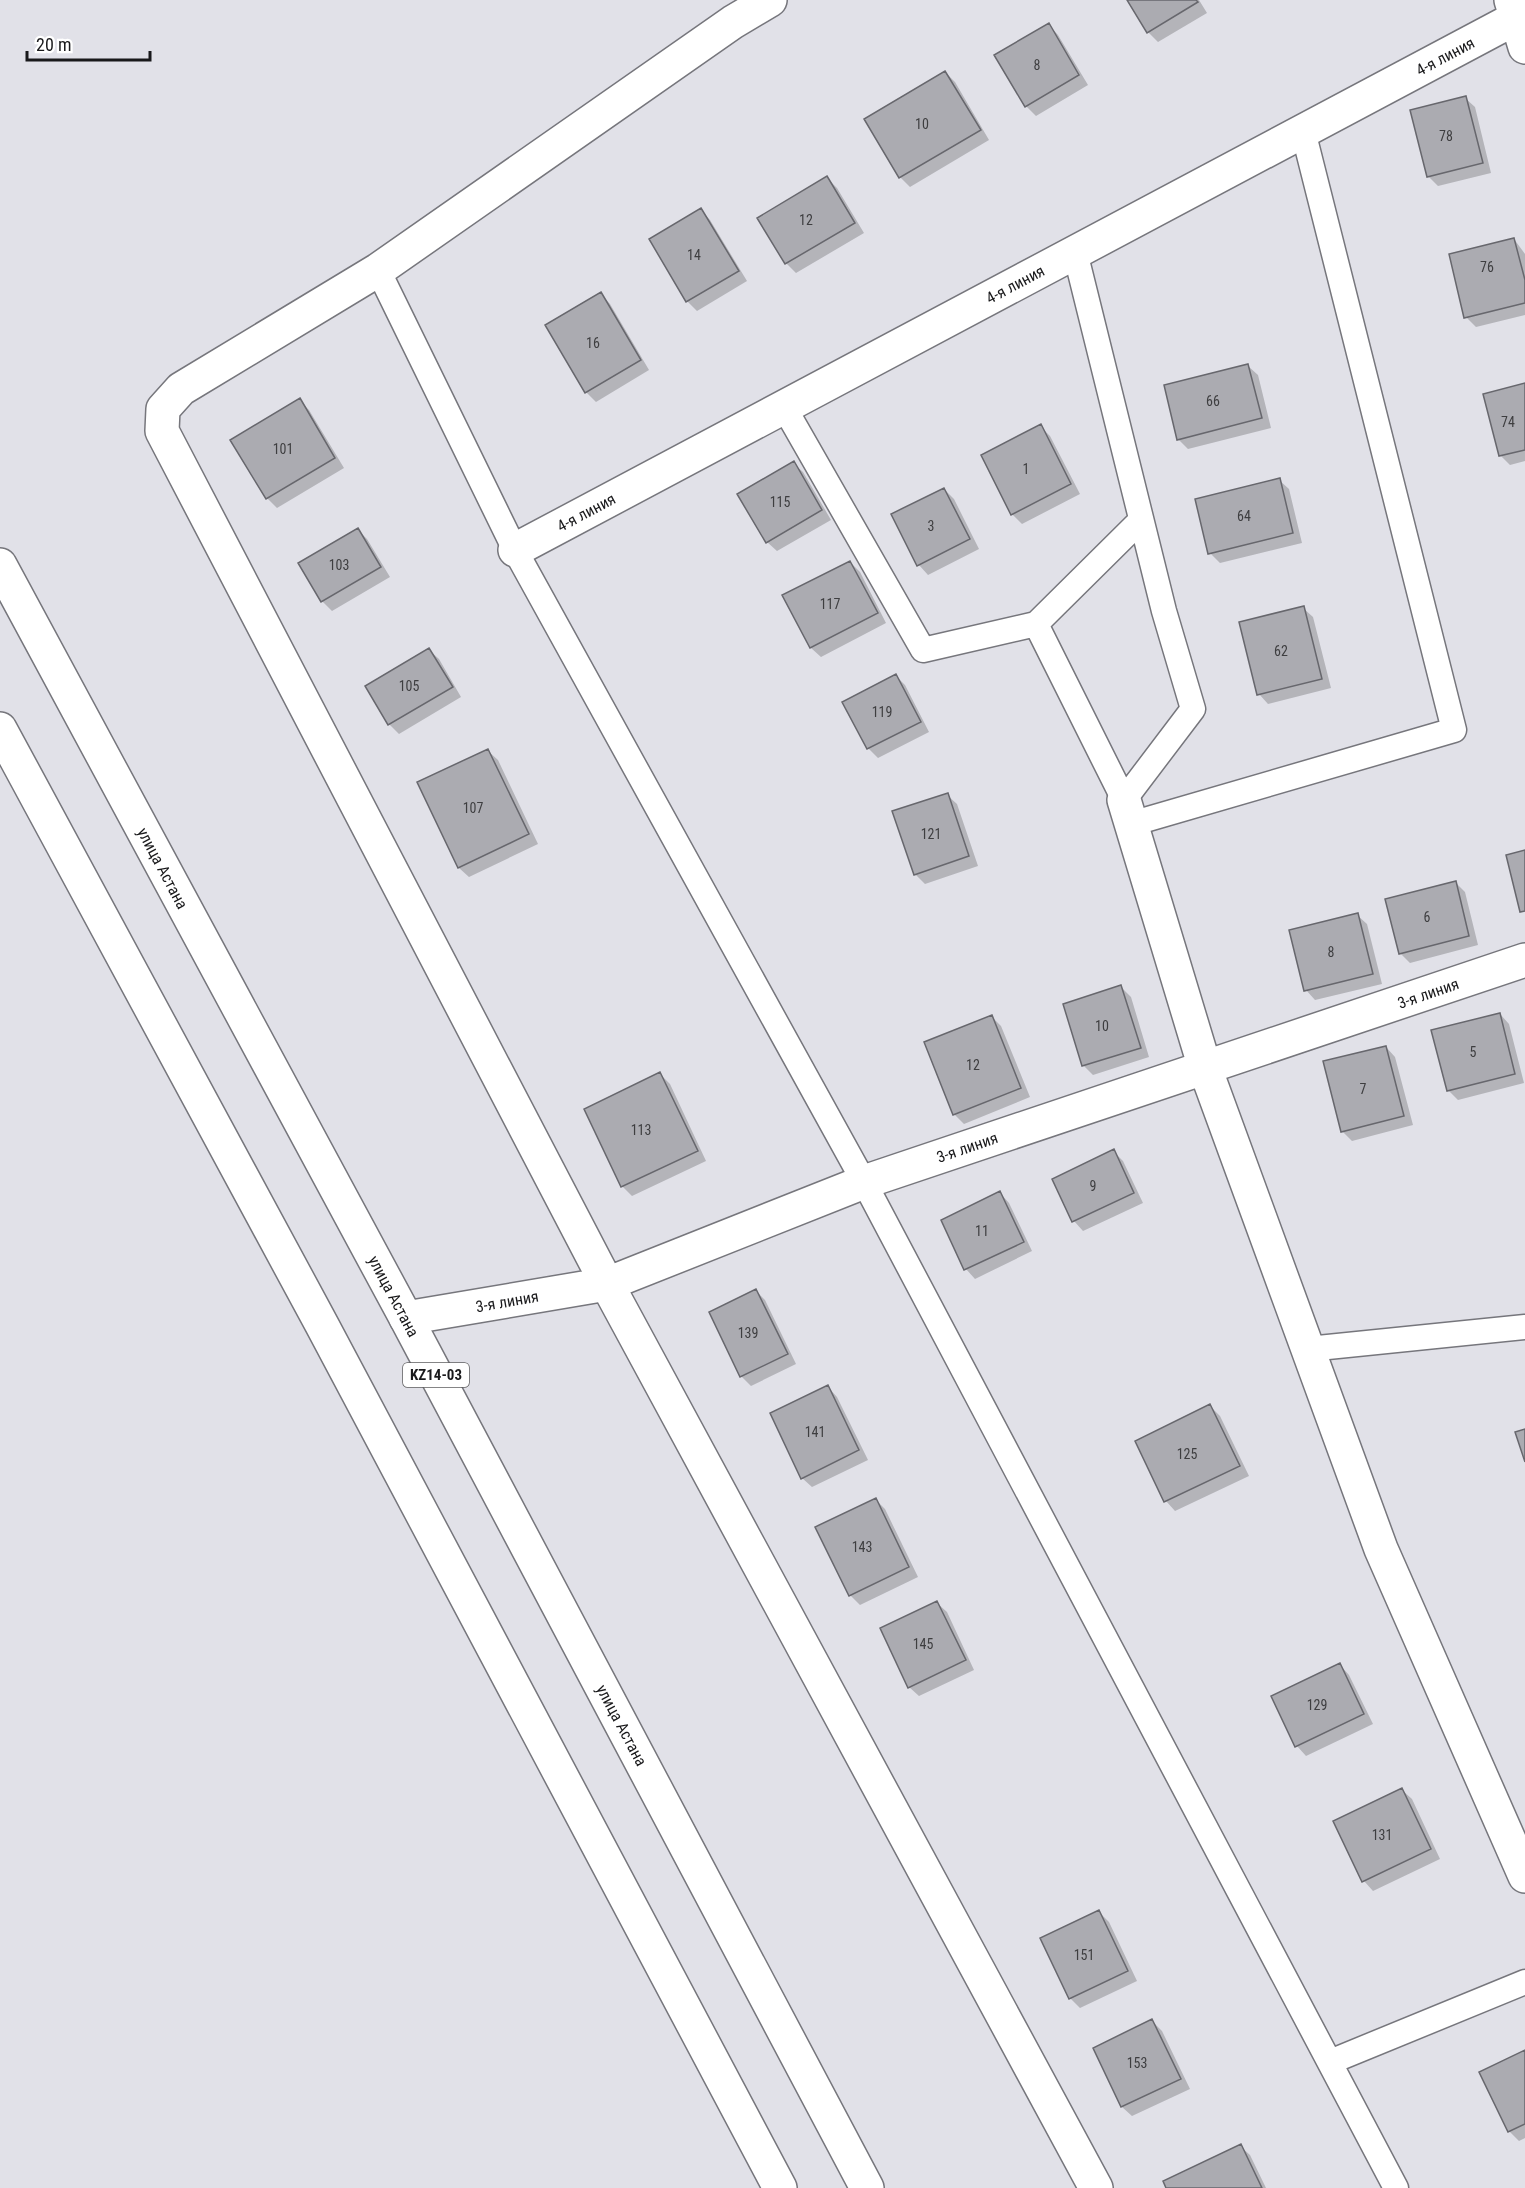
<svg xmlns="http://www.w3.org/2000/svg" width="1525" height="2188" font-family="'Roboto Condensed',sans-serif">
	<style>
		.shadow { fill: #0003 }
		.building { fill: #ababb1; stroke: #67676d; stroke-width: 1.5 }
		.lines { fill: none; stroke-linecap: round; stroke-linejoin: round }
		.service-casing { stroke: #76767c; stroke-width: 27 }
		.minor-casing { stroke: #76767c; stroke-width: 36 }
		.primary-casing { stroke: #76767c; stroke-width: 36 }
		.service { stroke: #fff; stroke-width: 24 }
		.minor { stroke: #fff; stroke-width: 33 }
		.primary { stroke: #fff; stroke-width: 33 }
		.labels { text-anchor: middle; stroke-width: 4.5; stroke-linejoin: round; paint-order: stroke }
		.number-label { font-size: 14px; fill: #3e3e40 }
		.shield { fill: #fff; stroke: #5e5e5f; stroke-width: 1.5 }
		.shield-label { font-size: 15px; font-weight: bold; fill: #19191b }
		.street-label { font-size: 16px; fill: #19191b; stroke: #fff }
	</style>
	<rect width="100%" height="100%" fill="#e1e1e8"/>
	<path class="shadow" d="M1129 0H1199L1207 13 1158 42 1148 32Z
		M1049 25 1058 35 1088 85 1036 116 1026 106Z
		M945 72 955 82 989 140 910 187 900 177 866 119Z
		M1465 98 1475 107 1491 173 1438 186 1428 176Z
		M827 178 837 188 864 233 796 273 786 263 759 218Z
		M701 210 710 220 747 281 697 311 687 301Z
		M1514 239 1525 254V315L1476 327 1466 317Z
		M601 294 610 304 649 370 596 402 586 392Z
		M1248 366 1258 375 1271 428 1188 449 1178 439Z
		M1525 385V461L1510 465 1500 455Z
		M299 400 309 410 344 468 277 508 267 498Z
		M1040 426 1050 436 1080 494 1022 524 1012 514Z
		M793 463 803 472 831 520 777 551 767 542Z
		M1279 480 1289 489 1302 543 1220 563 1210 553Z
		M944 489 954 499 979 549 928 575 919 565Z
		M357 529 367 539 390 577 332 611 322 601 300 563Z
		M850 562 860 572 886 623 821 657 811 648 784 596Z
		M1303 608 1313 617 1331 688 1268 704 1259 694Z
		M429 650 439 659 461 697 399 734 389 724Z
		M896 676 905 685 929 732 878 758 869 749 844 703Z
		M488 751 498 760 538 844 469 877 459 868Z
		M947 795 957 804 978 866 925 884 915 874Z
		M1455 882 1465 892 1478 945 1410 963 1400 953Z
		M1357 915 1367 924 1382 984 1315 1000 1306 990Z
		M1121 987 1131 997 1149 1057 1093 1075 1083 1065Z
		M1500 1014 1509 1024 1524 1083 1458 1100 1448 1090Z
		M992 1017 1001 1026 1030 1097 964 1124 954 1114Z
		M1386 1047 1395 1057 1413 1125 1352 1141 1342 1131Z
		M660 1074 670 1084 706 1161 632 1196 622 1186 586 1110Z
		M1113 1151 1123 1161 1143 1203 1083 1231 1074 1221 1054 1180Z
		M1000 1193 1009 1203 1032 1251 975 1279 966 1269Z
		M756 1291 765 1300 796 1364 751 1386 741 1376Z
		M828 1387 837 1397 868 1460 812 1487 802 1478Z
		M1210 1406 1220 1416 1249 1476 1175 1511 1166 1501Z
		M876 1500 885 1509 918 1577 860 1605 850 1595Z
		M937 1603 947 1612 974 1670 919 1696 909 1687Z
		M1340 1665 1349 1675 1373 1724 1306 1756 1297 1746 1273 1697Z
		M1402 1790 1412 1799 1440 1859 1373 1891 1364 1881Z
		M1099 1912 1109 1922 1137 1981 1080 2008 1070 1998Z
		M1152 2021 1162 2031 1190 2089 1132 2116 1122 2107 1095 2048Z
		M1525 2051V2138L1519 2141 1509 2131Z
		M1240 2146 1250 2155 1266 2188H1168Z"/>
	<path class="building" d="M1127 0H1196L1198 2 1147 33Z
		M1049 23 1079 75 1025 107 994 55Z
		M945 71 981 130 899 178 864 119Z
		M1466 96 1483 163 1427 177 1410 110Z
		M827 176 855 223 785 264 757 218Z
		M701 208 739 271 686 302 649 239Z
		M1514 238 1525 280V303L1464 318 1449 254Z
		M601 292 641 360 585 393 545 325Z
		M1248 364 1262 418 1177 440 1164 385Z
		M1525 383V450L1499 456 1483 394Z
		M300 398 335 458 266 499 230 440Z
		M1041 424 1071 484 1011 515 981 455Z
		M794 461 822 510 766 543 737 494Z
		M1280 478 1293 533 1208 554 1195 499Z
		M944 488 970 539 917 566 891 514Z
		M358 528 381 567 321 602 298 563Z
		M850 561 878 613 810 648 782 595Z
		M1304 606 1322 679 1257 695 1239 622Z
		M429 648 453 687 388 725 365 686Z
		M896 674 921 722 867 749 842 702Z
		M488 749 529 834 458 868 417 782Z
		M948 793 969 856 914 875 892 811Z
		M1525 850V911L1520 912 1506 855Z
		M1456 881 1469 936 1399 954 1385 899Z
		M1358 913 1373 974 1304 991 1289 930Z
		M1121 985 1141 1048 1082 1066 1063 1004Z
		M1500 1013 1515 1074 1447 1091 1431 1030Z
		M992 1015 1021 1088 953 1115 924 1042Z
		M1386 1046 1404 1116 1341 1132 1323 1061Z
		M660 1072 698 1151 621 1187 584 1109Z
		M1114 1149 1134 1193 1072 1222 1052 1179Z
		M1000 1191 1024 1242 964 1270 941 1220Z
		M756 1289 788 1354 740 1377 709 1312Z
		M828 1385 859 1450 801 1479 770 1413Z
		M1210 1404 1240 1466 1164 1502 1135 1441Z
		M1525 1429V1462L1515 1432Z
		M876 1498 909 1567 849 1596 815 1527Z
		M937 1601 966 1660 908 1688 880 1628Z
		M1340 1663 1364 1714 1295 1747 1271 1696Z
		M1402 1788 1431 1849 1362 1882 1333 1821Z
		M1099 1910 1128 1971 1069 1999 1040 1938Z
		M1152 2019 1181 2079 1121 2107 1093 2048Z
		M1525 2050V2124L1508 2132 1479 2072Z
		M1241 2144 1262 2188H1166L1163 2181Z"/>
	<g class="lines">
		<g class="service-casing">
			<path id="service" d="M378 270 515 550 864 1182 1396 2188
				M784 407 923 650 1036 624 1124 800 1193 709 1164 611 1075 252
				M1036 624 1141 520
				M1131 824 1454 730 1303 131
				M1308 1349 1525 1327
				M1330 2062 1525 1982"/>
		</g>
		<g class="minor-casing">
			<path id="minor" d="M770 0 733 22 378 270 181 389 163 409 162 431 607 1284 1096 2188
				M1511 0 1525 47
				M515 550 1516 18
				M1124 800 1205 1068 1381 1549 1525 1876
				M406 1318 607 1284 864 1182 1525 960"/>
		</g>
		<g class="primary-casing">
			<path id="primary" d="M0 565 406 1318 867 2188
				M0 729 322 1325 780 2188"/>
		</g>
		<use href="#service" class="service"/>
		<use href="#minor" class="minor"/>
		<use href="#primary" class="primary"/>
	</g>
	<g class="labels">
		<g class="number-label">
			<text x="1037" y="70">8</text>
			<text x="922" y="129">10</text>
			<text x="1446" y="141">78</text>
			<text x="806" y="225">12</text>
			<text x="694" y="260">14</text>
			<text x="1487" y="272">76</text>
			<text x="593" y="348">16</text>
			<text x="1213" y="406">66</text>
			<text x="1508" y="427">74</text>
			<text x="283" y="454">101</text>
			<text x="1026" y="474">1</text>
			<text x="780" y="507">115</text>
			<text x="1244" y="521">64</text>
			<text x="931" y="531">3</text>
			<text x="339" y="570">103</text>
			<text x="830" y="609">117</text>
			<text x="1281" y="656">62</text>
			<text x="409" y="691">105</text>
			<text x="882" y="717">119</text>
			<text x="473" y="813">107</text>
			<text x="931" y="839">121</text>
			<text x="1427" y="922">6</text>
			<text x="1331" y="957">8</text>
			<text x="1102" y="1031">10</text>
			<text x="1473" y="1057">5</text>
			<text x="973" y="1070">12</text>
			<text x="1363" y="1094">7</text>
			<text x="641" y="1135">113</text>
			<text x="1093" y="1191">9</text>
			<text x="982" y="1236">11</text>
			<text x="748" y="1338">139</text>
			<text x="815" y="1437">141</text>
			<text x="1187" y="1459">125</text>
			<text x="862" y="1552">143</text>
			<text x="923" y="1649">145</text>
			<text x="1317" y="1710">129</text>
			<text x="1382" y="1840">131</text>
			<text x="1084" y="1960">151</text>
			<text x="1137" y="2068">153</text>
		</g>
		<rect class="shield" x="403" y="1363" width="66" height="24" rx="4.5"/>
		<g class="shield-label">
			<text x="436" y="1380">KZ14-03</text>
		</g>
		<g class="street-label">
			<text transform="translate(1445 56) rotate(-28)" y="6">4-я линия</text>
			<text transform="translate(1015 284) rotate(-28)" y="6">4-я линия</text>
			<text transform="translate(586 512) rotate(-28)" y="6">4-я линия</text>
			<text transform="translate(163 868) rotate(62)" y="6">улица Астана</text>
			<text transform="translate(1428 993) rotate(-19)" y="6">3-я линия</text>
			<text transform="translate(967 1147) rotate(-19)" y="6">3-я линия</text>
			<text transform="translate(394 1296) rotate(62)" y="6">улица Астана</text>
			<text transform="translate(507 1301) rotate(-10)" y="6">3-я линия</text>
			<text transform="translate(622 1725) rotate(62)" y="6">улица Астана</text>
		</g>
	</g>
	<path d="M27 51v9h123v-9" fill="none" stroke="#19191b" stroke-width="3"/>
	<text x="36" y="51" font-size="18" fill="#19191b" stroke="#ffffff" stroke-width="4.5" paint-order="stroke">20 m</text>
</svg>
